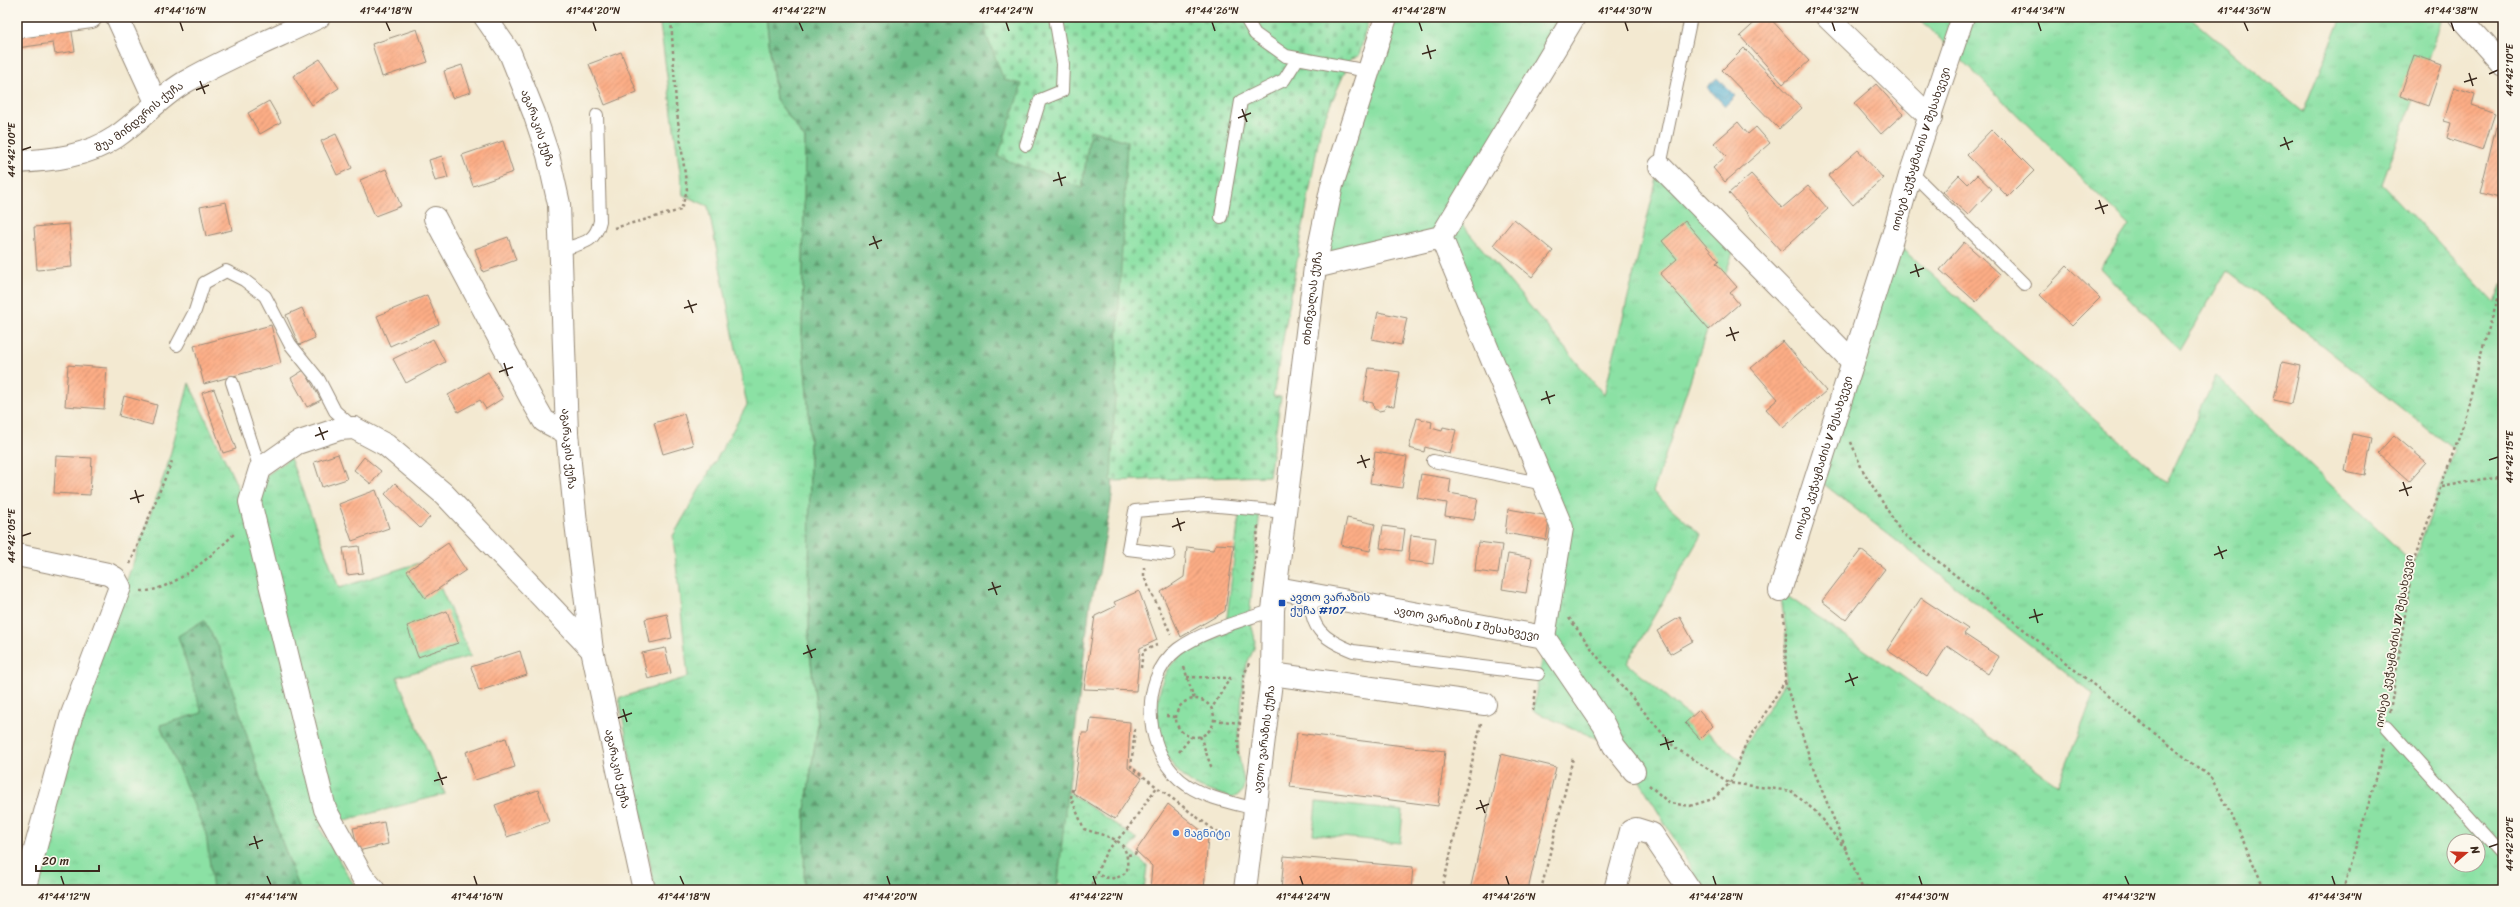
<svg xmlns="http://www.w3.org/2000/svg" width="2520" height="907" font-family="Sriracha,'Noto Sans Georgian',sans-serif">
	<style>
		.grass { fill: url(#grass-tufts); stroke: #638661; fill-rule: evenodd }
		.forest { fill: url(#forest-firs); stroke: #567454 }
		.cemetery { fill: url(#cemetery-stones); stroke: #638661 }
		.park { fill: url(#park-crowns); stroke: #638661 }
		.pitch { fill: #8be1a4; stroke: #638661 }
		.water { fill: url(#water-waves); stroke: #446a76 }
		.building { fill: url(#building-hatch) }
		.lines { fill: none; stroke-linecap: round; stroke-linejoin: round }
		.service-casing { stroke: #978a78; stroke-width: 14 }
		.minor-casing { stroke: #978a78; stroke-width: 24 }
		.tertiary-casing { stroke: #978a78; stroke-width: 24 }
		.path { stroke: #978a78; stroke-width: 2.5; stroke-dasharray: 3 3; stroke-linecap: butt }
		.service { stroke: #fff; stroke-width: 12 }
		.minor { stroke: #fff; stroke-width: 22 }
		.tertiary { stroke: #fff; stroke-width: 22 }
		.ticks { fill: none; stroke: #3b2a1e; stroke-width: 1.5 }
		.transit-dot { fill: #1a4fb4; stroke: #fbf7ec; stroke-width: 1.5 }
		.shop-dot { fill: #3f7fe0; stroke: #fbf7ec; stroke-width: 1.5 }
		.labels { text-anchor: middle; stroke-width: 3.5; stroke-linejoin: round; paint-order: stroke }
		.street-label { font-size: 11px; fill: #3b2a1e; stroke: #fbf7ec }
		.transit-label { font-size: 11px; fill: #164399; stroke: #fbf7ec; text-anchor: start }
		.shop-label { font-size: 11px; fill: #366cbe; stroke: #fbf7ec; text-anchor: start }
		.neatline { fill: none; stroke: #3b2a1e; stroke-width: 1.5 }
		.ticks-label { font-size: 10px; text-anchor: middle; fill: #3b2a1e }
	</style>
	<defs>
		<pattern id="grass-tufts" width="24" height="20" patternUnits="userSpaceOnUse"><rect width="24" height="20" fill="#8be1a4"/><path d="M3 7l-1-3M5 7V3M7 7l1-3M15 17l-1-3M17 17v-4M19 17l1-3" fill="none" stroke="#79c18d"/></pattern>
		<pattern id="forest-firs" width="22" height="20" patternUnits="userSpaceOnUse"><rect width="22" height="20" fill="#70bf8a"/><path d="M5 1l3.5 6h-7zM16 11l3.5 6h-7z" fill="#5d9b70"/></pattern>
		<pattern id="cemetery-stones" width="16" height="16" patternUnits="userSpaceOnUse"><rect width="16" height="16" fill="#8be1a4"/><path d="M2 7V4a2 2 0 0 1 4 0v3zM10 15v-3a2 2 0 0 1 4 0v3z" fill="#79c18d"/></pattern>
		<pattern id="park-crowns" width="20" height="18" patternUnits="userSpaceOnUse"><rect width="20" height="18" fill="#8be1a4"/><path d="M2 6a3 3 0 1 1 6 0M12 15a3 3 0 1 1 6 0" fill="none" stroke="#79c18d"/></pattern>
		<pattern id="water-waves" width="16" height="10" patternUnits="userSpaceOnUse"><rect width="16" height="10" fill="#4eaacd"/><path d="M0 5q4-4 8 0t8 0" fill="none" stroke="#428ba6"/></pattern>
		<pattern id="building-hatch" width="6" height="6" patternUnits="userSpaceOnUse"><rect width="6" height="6" fill="#fdad86"/><path d="M-1 1l2-2M0 6l6-6M5 7l2-2" fill="none" stroke="#ce8d6d"/></pattern>
	</defs>
	<rect width="100%" height="100%" fill="#fbf7ec"/>
	<filter id="ink" filterUnits="userSpaceOnUse"><feTurbulence type="fractalNoise" baseFrequency=".025" numOctaves="2"/><feDisplacementMap in="SourceGraphic" scale="8" xChannelSelector="R" yChannelSelector="G"/><feConvolveMatrix kernelMatrix="1 2 1 2 8 2 1 2 1" color-interpolation-filters="sRGB"/></filter>
	<filter id="wash" filterUnits="userSpaceOnUse"><feTurbulence type="fractalNoise" baseFrequency=".012" numOctaves="4" result="noise"/><feDisplacementMap in="SourceGraphic" scale="16" xChannelSelector="R" yChannelSelector="G"/><feGaussianBlur stdDeviation="0.9" result="paint"/><feColorMatrix in="noise" values="0 0 0 0 0 0 0 0 0 0 0 0 0 0 0 0 0 1.4 0 .05"/><feComposite in="paint" operator="in"/></filter>
	<g filter="url(#wash)">
		<rect width="100%" height="100%" fill="#f3e9d1"/>
		<path class="grass" d="M659 17H766L776 99 805 139 802 336 810 427 809 644 818 724 805 810 804 890H655L619 698 688 677 673 536 747 405 708 206 683 195Z
			M1386 17H1566L1454 215 1604 395 1660 166 1736 243 1653 492 1701 535 1627 663 1741 761 1745 746 1785 681 1786 630 1780 591 2058 785 2094 695 1816 478 1892 239 2167 483 2216 376 2413 563 2454 450 2227 270 2180 351 2100 268 2129 225 1918 17H2190L2303 112 2341 17H2443L2382 184 2495 303 2503 283V890H1704L1630 764 1614 746 1533 711 1562 528 1441 237 1315 267ZM2454 841H2478V865H2454Z
			M189 383 248 509 267 475 290 458 339 588 428 560 471 656 397 677 445 794 319 827 357 890H30L90 684 167 467Z"/>
		<path class="forest" d="M766 17H985L986 34 1022 83 1082 188 1090 130 1127 141 1112 497 1099 573 1090 603 1057 890H804L805 810 818 724 809 644 810 427 802 336 805 139 776 99Z
			M204 620 220 650 270 809 300 890H213L206 834 160 725 202 713 178 636Z"/>
		<path class="cemetery" d="M985 17H1369L1359 56 1351 58 1321 126 1273 396 1281 397 1269 476 1111 481 1127 141 1090 130 1082 188 998 157 1022 84 1004 80 986 34Z"/>
		<path class="park" d="M1240 508 1260 510 1249 619C1263 655 1248 647 1244 677 1241 696 1241 716 1239 735 1238 744 1238 753 1240 762 1242 777 1251 791 1232 798 1219 793 1201 790 1190 782 1161 761 1153 729 1159 696 1161 685 1163 673 1171 665 1185 648 1206 641 1225 634Z
			M1067 791 1137 839 1130 849 1147 866 1144 890H1084L1058 884Z"/>
		<path class="pitch" d="M1316 802 1403 811 1400 843 1313 834Z"/>
		<path class="water" d="M1717 78 1735 96 1725 106 1707 87Z"/>
		<g id="blocks">
			<path class="building" d="M1761 17H1769L1809 61 1783 84 1740 36Z
				M71 26 75 51 55 54 53 43 17 48V34Z
				M417 29 428 62 382 77 372 44Z
				M1744 48 1802 108 1779 129 1722 70Z
				M621 52 637 92 605 105 589 64Z
				M2414 55 2442 65 2428 106 2400 96Z
				M320 59 339 88 312 105 293 76Z
				M462 65 471 92 452 98 444 71Z
				M1876 84 1903 114 1881 134 1854 103Z
				M2454 87 2475 94 2472 105 2495 113 2483 150 2447 138 2451 123 2444 121Z
				M269 101 281 122 260 134 248 113Z
				M1738 122 1748 134 1756 127 1770 143 1725 182 1713 168 1726 156 1714 143Z
				M2496 127 2503 129V199L2480 193Z
				M1992 129 2034 171 2008 197 1967 155Z
				M336 134 352 168 337 175 321 141Z
				M503 141 513 172 473 186 462 155Z
				M1858 150 1883 178 1853 205 1828 176Z
				M442 156 448 178 435 181 429 160Z
				M386 169 401 206 375 216 360 180Z
				M1751 174 1782 208 1808 186 1828 209 1781 251 1729 193Z
				M1959 175 1968 184 1977 175 1992 189 1968 215 1943 192Z
				M226 202 232 230 206 236 200 207Z
				M1514 219 1553 251 1532 277 1493 245Z
				M1685 221 1719 261 1716 263 1737 287 1730 293 1739 304 1709 330 1660 274 1677 259 1662 241Z
				M69 224 72 267 37 270 34 227Z
				M508 237 516 260 483 272 475 249Z
				M1964 242 2000 274 1976 302 1940 270Z
				M2067 266 2100 298 2072 326 2040 295Z
				M427 295 439 324 390 346 377 316Z
				M302 308 315 338 299 345 286 315Z
				M1378 312 1407 318 1401 345 1372 339Z
				M271 325 281 363 204 384 194 346Z
				M433 339 445 362 406 383 393 359Z
				M1783 341 1826 391 1783 428 1766 409 1778 399 1751 368Z
				M2282 362 2300 366 2292 404 2274 400Z
				M68 365 107 368 104 409 65 406Z
				M1369 368 1400 372 1394 406 1387 405 1384 410 1379 411 1374 409 1373 403 1363 401Z
				M304 370 321 400 307 407 291 378Z
				M488 372 503 398 486 409 480 400 458 412 448 395Z
				M214 389 236 449 223 453 202 393Z
				M124 396 157 405 152 425 119 416Z
				M684 414 693 445 663 454 654 423Z
				M1417 418 1432 422 1431 428 1442 431 1443 427 1456 430 1450 454 1425 447 1424 452 1409 448Z
				M2352 434 2372 438 2365 475 2345 471Z
				M2394 435 2426 462 2409 481 2378 453Z
				M1375 452 1407 457 1402 488 1370 483Z
				M338 454 347 479 322 487 314 462Z
				M56 456 92 458 90 495 54 493Z
				M364 457 381 471 371 484 354 470Z
				M1421 474 1451 479 1449 493 1478 498 1474 520 1445 516 1447 503 1417 498Z
				M395 483 430 517 420 528 385 494Z
				M376 490 389 528 352 541 339 504Z
				M1508 509 1550 516 1546 540 1505 533Z
				M1347 518 1375 524 1370 551 1341 545Z
				M1383 526 1405 529 1402 551 1380 548Z
				M1411 535 1436 538 1433 564 1408 561Z
				M1478 542 1502 545 1498 574 1475 571Z
				M448 543 466 570 425 598 407 571Z
				M1216 544 1234 545 1225 611 1181 637 1161 592 1184 577 1187 547 1213 550Z
				M359 546 363 573 347 575 343 548Z
				M1861 550 1885 569 1846 620 1822 601Z
				M1508 554 1532 558 1526 593 1502 589Z
				M1139 591 1157 640 1140 648 1136 691 1084 689 1095 616 1116 606 1114 602Z
				M1921 598 1968 629 1964 634 1999 657 1988 674 1947 646 1927 677 1887 650Z
				M447 611 458 643 418 657 407 626Z
				M667 614 672 638 650 643 645 619Z
				M1680 617 1693 641 1670 654 1657 631Z
				M665 648 671 673 648 679 642 653Z
				M520 651 527 675 479 691 471 667Z
				M1699 710 1713 726 1700 739 1685 723Z
				M1091 718 1130 722 1128 768 1142 778 1115 819 1073 793 1082 733H1089Z
				M1297 733 1445 751 1438 806 1290 787Z
				M506 738 515 767 475 780 466 752Z
				M1501 754 1556 767 1528 890H1470Z
				M538 790 549 822 507 837 495 805Z
				M1168 804 1208 836 1204 890H1150L1152 866 1136 851Z
				M384 822 388 844 358 851 353 828Z
				M1284 856 1413 867 1411 890H1281Z"/>
		</g>
	</g>
	<g filter="url(#ink)">
		<use href="#blocks" fill-opacity="0" stroke="#978a78" stroke-width="1"/>
		<g class="lines">
			<g class="service-casing">
				<path id="service" d="M1245 17 1255 34 1286 56 1368 71
					M1026 145 1040 100 1062 91 1063 64 1055 17
					M1660 166 1691 17
					M1911 172 2024 284
					M1221 217 1241 101 1284 80 1298 58
					M560 250C581 243 595 244 600 221L597 115
					M177 345 195 311 204 283 226 271 244 280 265 296 290 344 319 380 335 411 354 428
					M232 382 260 469
					M1433 461 1544 484
					M1169 554 1128 549 1135 511 1207 505 1286 512
					M1313 594C1306 627 1325 640 1353 651L1538 674
					M2387 727 2503 856
					M1256 809C1233 803 1206 798 1187 785 1145 758 1136 680 1178 649 1204 630 1242 621 1273 610"/>
			</g>
			<g class="minor-casing">
				<g id="minor">
					<path d="M117 17 156 102"/>
					<path id="s1" d="M485 17 510 53 534 113 548 155 559 204 567 433 576 523 592 650 644 890"/>
					<path d="M1827 17 1931 118"/>
					<path d="M17 27 91 17"/>
					<path id="s2" d="M17 162C52 160 86 157 116 137 141 120 160 96 187 81 229 57 275 38 319 17"/>
					<path d="M1660 166 1853 362"/>
					<path d="M435 218 532 400 544 421 567 433"/>
					<path d="M1441 237 1562 528 1544 637"/>
					<path d="M1315 267 1441 237 1574 17"/>
					<path d="M17 555 108 574 115 578 120 587 71 717 24 890"/>
					<path id="s3" d="M1277 588 1544 637 1604 725 1614 746 1634 771"/>
					<path id="s4" d="M1780 591 1892 239 1911 172 1963 17"/>
					<path d="M1272 674 1485 704"/>
					<path d="M374 890 362 876 325 809 250 502 260 469 297 443 339 429 354 428 386 445 444 494 592 650"/>
					<path d="M1615 890 1631 831 1636 829 1652 834 1690 890"/>
				</g>
			</g>
			<g class="tertiary-casing">
				<g id="tertiary">
					<path d="M2460 17 2503 65"/>
					<path id="s5" d="M1245 890 1272 674 1273 610 1315 267 1332 185 1386 17"/>
				</g>
			</g>
			<path class="path" d="M614 228 681 210 687 190 676 105 671 17
				M1851 442 1862 469 1901 532 2211 778 2229 809 2265 890
				M2442 487 2483 479 2503 478
				M130 564 172 461
				M1144 567V577L1171 634
				M1253 583 1258 526
				M141 591C171 593 215 553 235 533
				M1569 618 1600 660 1674 747 1730 783 1791 791 1815 811 1848 852
				M1184 667 1194 699
				M1141 668 1143 651 1157 645
				M1187 677 1230 678 1212 708
				M1785 682 1814 771 1863 890
				M1176 718a19 19 0 1 1 38 0a19 19 0 1 1-38 0Z
				M1533 711 1536 690
				M2390 712 2413 563 2465 420 2478 363 2503 283
				M1166 716 1176 717
				M1214 720 1240 723
				M1135 729 1131 767 1157 787
				M1200 736 1212 769
				M1179 752 1191 737
				M1239 755 1238 745 1244 675 1250 661
				M1649 785 1669 803 1690 806 1713 799 1730 783 1745 746 1785 681 1786 630 1783 612
				M1072 789 1071 798 1084 829C1112 839 1130 837 1127 871 1117 881 1109 879 1096 874
				M1128 855 1138 853
				M1089 890 1106 852 1128 828 1157 787 1230 842
				M1442 890 1481 724
				M1541 890 1573 758
				M2343 890 2376 779 2383 747"/>
			<use href="#service" class="service"/>
			<use href="#minor" class="minor"/>
			<use href="#tertiary" class="tertiary"/>
		</g>
	</g>
	<path class="ticks" d="M180 22 183 31M386 22 390 31M593 22 596 31M799 22 803 31M1006 22 1009 31M1212 22 1215 31M1419 22 1422 31M1625 22 1628 31M1832 22 1835 31M2038 22 2041 31M2244 22 2248 31M2451 22 2454 31M1427 45 1431 59M1422 54 1436 50M2469 73 2473 86M2489 74 2498 70M200 81 205 94M2464 82 2477 78M196 90 209 85M1242 109 1247 122M1238 118 1251 113M2284 137 2289 150M2280 146 2293 141M22 150 31 147M1058 172 1062 186M1053 181 1066 177M2099 200 2104 214M2095 209 2108 205M873 236 878 249M869 245 882 240M1915 264 1919 277M1910 273 1924 268M688 300 693 313M684 308 697 304M1730 327 1735 341M1726 336 1739 332M504 363 508 376M499 372 513 367M1546 391 1550 404M1541 400 1555 395M319 427 324 440M315 436 328 431M1361 455 1366 468M2489 460 2498 457M1357 463 1370 459M2403 482 2408 496M135 490 139 503M2399 491 2412 487M130 499 144 495M1177 518 1181 531M1172 527 1185 522M22 536 31 533M2218 546 2223 559M2214 555 2227 550M992 582 997 595M988 590 1001 586M2034 609 2038 623M2029 618 2043 614M807 645 812 658M803 654 816 649M1849 673 1854 686M1845 682 1858 677M623 709 627 722M618 718 632 713M1665 737 1669 750M1660 745 1674 741M438 772 443 785M434 781 447 777M1480 800 1485 813M1476 809 1489 804M254 836 258 849M249 845 263 840M2489 847 2498 844M61 876 64 885M267 876 271 885M474 876 477 885M680 876 684 885M887 876 890 885M1093 876 1096 885M1300 876 1303 885M1506 876 1509 885M1713 876 1716 885M1919 876 1922 885M2125 876 2129 885M2332 876 2335 885"/>
	<rect class="transit-dot" x="1278" y="599" width="8" height="8" rx="2"/>
	<circle class="shop-dot" cx="1176" cy="833" r="4"/>
	<g class="labels">
		<g class="street-label">
			<text dy="4" stroke="none"><textPath href="#s2" startOffset="134">შუა მინდვრის ქუჩა</textPath></text>
			<text dy="4" stroke="none"><textPath href="#s1" startOffset="124">აგარაკის ქუჩა</textPath></text>
			<text dy="4" stroke="none"><textPath href="#s4" startOffset="464">იოსებ კეჭაყმაძის V შესახვევი</textPath></text>
			<text dy="4" stroke="none"><textPath href="#s5" startOffset="596">თხინვალას ქუჩა</textPath></text>
			<text dy="4" stroke="none"><textPath href="#s1" startOffset="448">აგარაკის ქუჩა</textPath></text>
			<text dy="4" stroke="none"><textPath href="#s4" startOffset="140">იოსებ კეჭაყმაძის V შესახვევი</textPath></text>
			<text dy="4" stroke="none"><textPath href="#s3" startOffset="193">ავთო ვარაზის I შესახვევი</textPath></text>
			<text transform="translate(2394 641) rotate(-80)" y="4">იოსებ კეჭაყმაძის IV შესახვევი</text>
			<text dy="4" stroke="none"><textPath href="#s5" startOffset="152">ავთო ვარაზის ქუჩა</textPath></text>
			<text dy="4" stroke="none"><textPath href="#s1" startOffset="772">აგარაკის ქუჩა</textPath></text>
		</g>
		<g class="transit-label">
			<text x="1290" y="601">ავთო ვარაზის<tspan x="1290" dy="13">ქუჩა #107</tspan></text>
		</g>
		<g class="shop-label">
			<text x="1184" y="837">მაგნიტი</text>
		</g>
	</g>
	<rect width="2520" height="907" fill="none" stroke="#fbf7ec" stroke-width="44"/>
	<g transform="translate(2466 853) rotate(71)"><circle r="19" fill="#fbf7ec" stroke="#aea59a"/>
	<path d="M0-3L7 15L0 10L-7 15Z" fill="#c8321e"/>
	<text y="-6" font-size="11" font-weight="bold" text-anchor="middle" fill="#3b2a1e">N</text>
	</g>
	<path d="M36 865v6h63v-6" fill="none" stroke="#3b2a1e" stroke-width="2"/>
	<text x="42" y="865" font-size="12" fill="#3b2a1e" stroke="#fbf7ec" stroke-width="3" paint-order="stroke">20 m</text>
	<rect x="22" y="22" width="2476" height="863" class="neatline"/>
	<g class="ticks-label">
		<text x="180" y="14">41°44'16"N</text>
		<text x="386" y="14">41°44'18"N</text>
		<text x="593" y="14">41°44'20"N</text>
		<text x="799" y="14">41°44'22"N</text>
		<text x="1006" y="14">41°44'24"N</text>
		<text x="1212" y="14">41°44'26"N</text>
		<text x="1419" y="14">41°44'28"N</text>
		<text x="1625" y="14">41°44'30"N</text>
		<text x="1832" y="14">41°44'32"N</text>
		<text x="2038" y="14">41°44'34"N</text>
		<text x="2244" y="14">41°44'36"N</text>
		<text x="2451" y="14">41°44'38"N</text>
		<text transform="translate(2509 70) rotate(-90)" y="4">44°42'10"E</text>
		<text transform="translate(11 150) rotate(-90)" y="4">44°42'00"E</text>
		<text transform="translate(2509 457) rotate(-90)" y="4">44°42'15"E</text>
		<text transform="translate(11 536) rotate(-90)" y="4">44°42'05"E</text>
		<text transform="translate(2509 844) rotate(-90)" y="4">44°42'20"E</text>
		<text x="64" y="900">41°44'12"N</text>
		<text x="271" y="900">41°44'14"N</text>
		<text x="477" y="900">41°44'16"N</text>
		<text x="684" y="900">41°44'18"N</text>
		<text x="890" y="900">41°44'20"N</text>
		<text x="1096" y="900">41°44'22"N</text>
		<text x="1303" y="900">41°44'24"N</text>
		<text x="1509" y="900">41°44'26"N</text>
		<text x="1716" y="900">41°44'28"N</text>
		<text x="1922" y="900">41°44'30"N</text>
		<text x="2129" y="900">41°44'32"N</text>
		<text x="2335" y="900">41°44'34"N</text>
	</g>
</svg>
